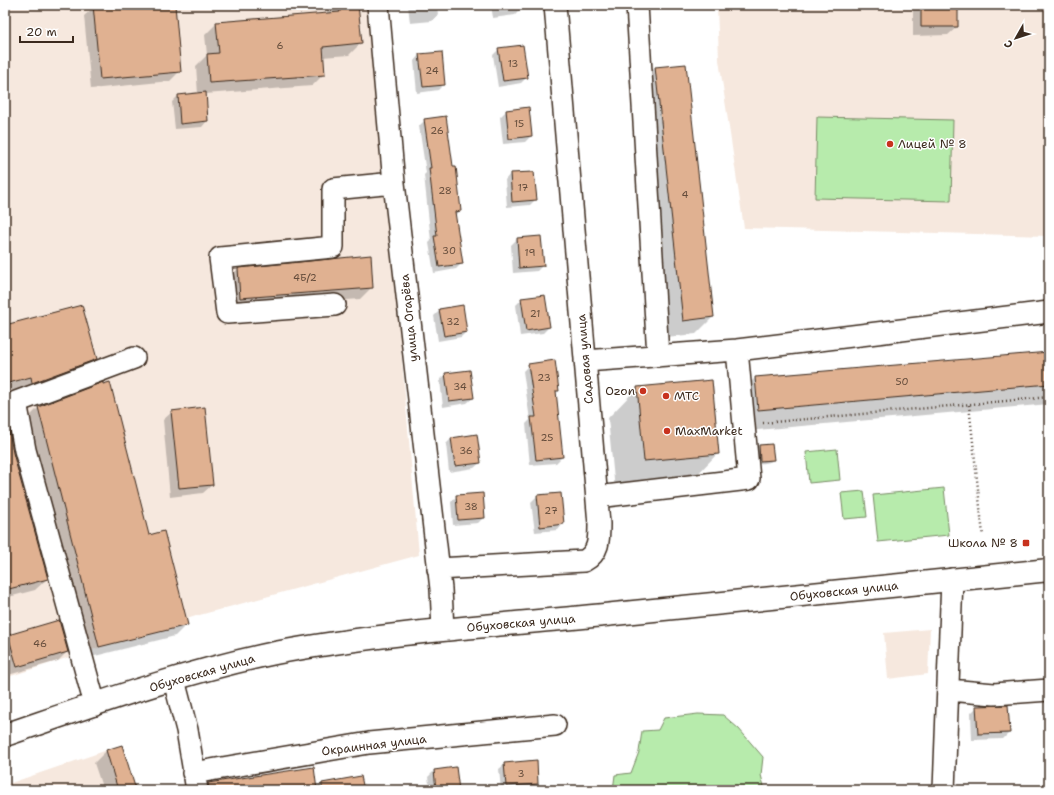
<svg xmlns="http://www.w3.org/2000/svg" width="1054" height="795" font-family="'Shantell Sans',sans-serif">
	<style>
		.built { fill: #f6e8de }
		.green { fill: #b7ebac; stroke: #798a65 }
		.shadow { fill: #0003 }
		.building { fill: #e0b191; stroke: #3b2a1e }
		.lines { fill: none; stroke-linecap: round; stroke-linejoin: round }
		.minor-casing { stroke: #3b2a1e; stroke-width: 24 }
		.major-casing { stroke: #3b2a1e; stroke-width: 25 }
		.path { stroke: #3b2a1e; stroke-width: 2.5; stroke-dasharray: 1 3; stroke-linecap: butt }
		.minor { stroke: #fff; stroke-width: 21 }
		.major { stroke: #fff; stroke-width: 22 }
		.poi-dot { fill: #c8321e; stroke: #fff; stroke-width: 1.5 }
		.labels { text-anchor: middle; stroke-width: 3; stroke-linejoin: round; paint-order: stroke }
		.number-label { font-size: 10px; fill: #644c3b }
		.poi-label { font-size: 12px; fill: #3b2a1e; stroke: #fff; text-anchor: start }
		.street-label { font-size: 12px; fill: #3b2a1e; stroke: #fff }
	</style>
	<rect width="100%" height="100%" fill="#fff"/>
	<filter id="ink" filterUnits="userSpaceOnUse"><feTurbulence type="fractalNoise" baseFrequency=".025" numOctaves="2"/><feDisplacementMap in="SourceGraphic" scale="8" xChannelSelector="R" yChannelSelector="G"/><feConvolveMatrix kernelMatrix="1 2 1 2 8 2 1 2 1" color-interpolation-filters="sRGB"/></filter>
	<g filter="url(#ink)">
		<path class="built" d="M5 5H371L419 555 196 616 5 678Z
			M717 5H1049V236L744 228 719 60Z
			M930 629 928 674 888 679 884 633Z
			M122 745 136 790H5V785Z"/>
		<path class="green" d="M817 117 953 120 951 201 815 198Z
			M837 449 840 480 809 483 806 452Z
			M944 488 949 535 878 542 873 495Z
			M864 491 867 517 844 519 841 493Z
			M698 714 723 715 739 729 763 757 761 775 765 790H613L615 775 631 773 639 752 642 731 658 730 664 718Z"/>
		<path class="shadow" d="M110 5H174L180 71 170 81 91 89 84 16 94 7Z
			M330 5H357L361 43 349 55 322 57 324 74 312 86 205 94 207 121 202 127 175 129 172 102 178 96 198 94 196 66 207 55 205 35 217 23 327 14V8Z
			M408 5H437L438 15 432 21 410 23Z
			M491 5H520L521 9 515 15 493 18Z
			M913 5H957V27L948 35 913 36Z
			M499 49 527 77 521 83 498 87 493 55Z
			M419 55 444 84 438 90 417 93 414 61Z
			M685 65 713 317 696 334 666 337 638 85 655 68Z
			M528 108 531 136 525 142 503 144 500 117 506 111Z
			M425 120 452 167 460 211 455 216 462 263 456 269 434 273 429 243 431 241 424 175 426 173 419 126Z
			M510 174 536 199 530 205 507 207 505 180Z
			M540 237 543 265 537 271 513 273 511 245 517 239Z
			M238 269 372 287 360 299 229 309 226 281Z
			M522 299 549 327 543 333 520 336 516 305Z
			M440 310 466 332 461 337 438 341 434 316Z
			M5 326 95 359 84 371 21 394 19 389 5 392Z
			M1049 353V404L736 432 733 400 755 378Z
			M529 365 558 390 555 393 562 457 556 463 530 465 526 424 530 420 523 371Z
			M446 374 473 398 467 403 443 407 440 380Z
			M637 388 718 453 689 483 615 490 608 418Z
			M39 407 187 624 175 636 87 658 27 419Z
			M172 412 212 485 203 493 170 497 163 420Z
			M452 438 480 463 474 468 449 472 446 444Z
			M11 443 47 579 35 590 5 598V444Z
			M771 445 773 460 770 462 758 464 756 449 759 446Z
			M457 496 484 517 478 523 453 525 451 502Z
			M537 496 563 524 558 530 535 532 531 502Z
			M58 621 67 652 58 661 8 675 5 664V629L7 636Z
			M977 707 1009 733 1003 739 972 740 971 713Z
			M122 746 135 790H103L94 763 106 751Z
			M505 764 537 783 532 789 501 790 499 769Z
			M434 771 458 790H430L428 777Z
			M360 777 363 790H209L316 785Z"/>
		<path class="building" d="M93 5H175L181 72 100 79Z
			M339 5H358L362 43 323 47 325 75 209 83 207 54 219 53 216 22 340 12Z
			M921 5H958V27H921Z
			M523 45 528 78 503 81 498 48Z
			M442 52 445 85 423 87 419 54Z
			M686 64 714 317 683 321 655 67Z
			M206 92 208 121 180 124 178 95Z
			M529 107 532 136 509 139 506 110Z
			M446 116 453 166H456L461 211 455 212 463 264 439 267 434 236H437L429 168H431L424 119Z
			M534 172 537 200 512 202 510 173Z
			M541 236 544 266 519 268 517 238Z
			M371 255 373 288 240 298 238 268Z
			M545 295 550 327 526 331 521 298Z
			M82 305 97 359 32 383 31 377 5 384V325Z
			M463 305 467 332 444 336 439 309Z
			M1049 352V384L758 410 755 377Z
			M555 360 559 391H556L563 457 536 460 531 417H536L528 364Z
			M470 370 474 398 449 401 445 373Z
			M712 380 719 454 644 461 637 387Z
			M103 382V384L110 382 149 535 164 531 188 625 99 647 38 407Z
			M205 407 213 485 179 488 171 411Z
			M5 425H8L13 453 48 579 5 590Z
			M477 434 481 463 455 466 451 438Z
			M772 444 774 460 760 461 759 445Z
			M483 493 485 518 458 520 456 495Z
			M561 493 564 524 540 527 537 495Z
			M59 620 68 652 17 667 8 635Z
			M1008 705 1010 733 978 734 976 706Z
			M122 745 136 790H118L106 750Z
			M537 760 538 784 506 786 504 763Z
			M314 767 317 790H209L208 783Z
			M456 767 459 790H436L434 770Z
			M361 776 364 790H322V783Z"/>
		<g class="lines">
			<g class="minor-casing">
				<path id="minor" d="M378 5 394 183 441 589 443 630
					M637 5 658 356
					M335 305 227 313 220 258 333 247V189L394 183
					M585 361 737 350 1049 312
					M597 497 749 479 737 350
					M438 569 584 561C599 553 599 540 599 524L555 5
					M174 680 187 730 197 790
					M949 690 994 694 1049 690
					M95 705 25 450 16 402 134 358
					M193 773 369 743 555 725
					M944 790 952 579"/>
			</g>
			<g class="major-casing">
				<path id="major" d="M5 735C93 705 183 672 275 653 385 632 503 625 614 614 759 600 904 584 1049 570"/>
			</g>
			<path class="path" d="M969 405 983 535
				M763 423 1049 397"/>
			<use href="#minor" class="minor"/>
			<use href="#major" class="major"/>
		</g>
	</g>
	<g class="poi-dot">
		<circle cx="890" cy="144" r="4"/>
		<circle cx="643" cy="391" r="4"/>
		<circle cx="666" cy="396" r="4"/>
		<circle cx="667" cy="431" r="4"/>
		<rect x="1022" y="539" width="8" height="8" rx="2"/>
	</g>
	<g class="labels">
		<g class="number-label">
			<text x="280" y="49">6</text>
			<text x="513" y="67">13</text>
			<text x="432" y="74">24</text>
			<text x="519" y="127">15</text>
			<text x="437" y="134">26</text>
			<text x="523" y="191">17</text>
			<text x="445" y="194">28</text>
			<text x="685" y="198">4</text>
			<text x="449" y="254">30</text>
			<text x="530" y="256">19</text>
			<text x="305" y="281">4Б/2</text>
			<text x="535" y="317">21</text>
			<text x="453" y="325">32</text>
			<text x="544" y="381">23</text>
			<text x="902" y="385">50</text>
			<text x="460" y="390">34</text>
			<text x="547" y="441">25</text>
			<text x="466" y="454">36</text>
			<text x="471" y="510">38</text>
			<text x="551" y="514">27</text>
			<text x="40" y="647">46</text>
			<text x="521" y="777">3</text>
		</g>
		<g class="poi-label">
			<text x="898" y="148">Лицей № 8</text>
			<text x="635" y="395" text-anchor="end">Ozon</text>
			<text x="674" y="400">МТС</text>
			<text x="675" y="435">MaxMarket</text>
			<text x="1018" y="547" text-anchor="end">Школа № 8</text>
		</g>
		<g class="street-label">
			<text transform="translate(409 318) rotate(-96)" y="4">улица Огарёва</text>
			<text transform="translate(585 359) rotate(-95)" y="4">Садовая улица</text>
			<text transform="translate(844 591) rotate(-6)" y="4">Обуховская улица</text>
			<text transform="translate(521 623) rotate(-5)" y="4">Обуховская улица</text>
			<text transform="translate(202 673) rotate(-16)" y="4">Обуховская улица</text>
			<text transform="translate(374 745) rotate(-7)" y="4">Окраинная улица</text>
		</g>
	</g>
	<rect width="1054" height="795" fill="none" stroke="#fff" stroke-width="20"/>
	<rect x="10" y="10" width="1034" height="775" fill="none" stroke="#3b2a1e" stroke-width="1.5" filter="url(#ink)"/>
	<g transform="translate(1016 38) rotate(231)" stroke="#ffffff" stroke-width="3" paint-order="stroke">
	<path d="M0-3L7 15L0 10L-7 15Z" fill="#3b2a1e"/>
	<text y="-6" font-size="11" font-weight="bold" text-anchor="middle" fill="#3b2a1e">С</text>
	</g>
	<path d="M20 36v6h53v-6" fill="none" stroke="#3b2a1e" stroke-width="2"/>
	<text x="26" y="36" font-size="12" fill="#3b2a1e" stroke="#ffffff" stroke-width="3" paint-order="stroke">20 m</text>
</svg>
